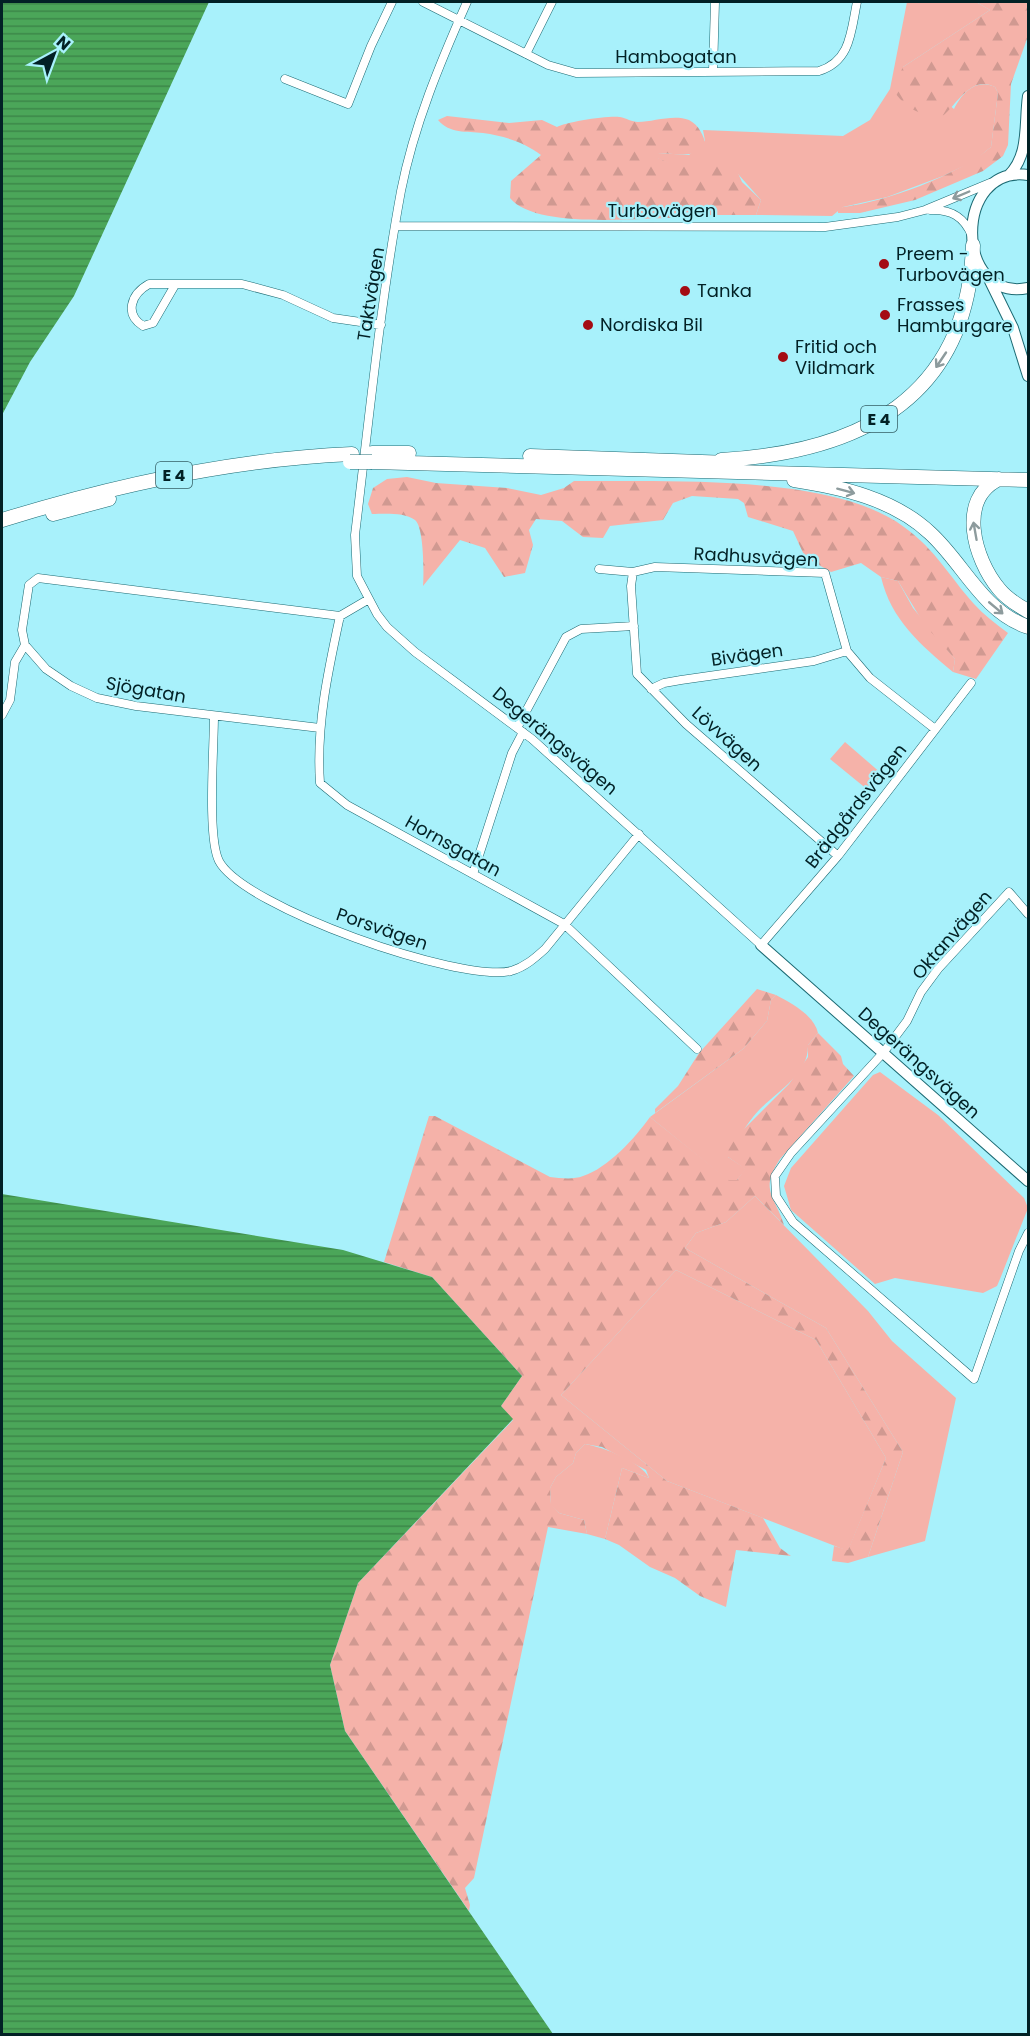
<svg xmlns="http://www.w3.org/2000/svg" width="1030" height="2036" font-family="Poppins,sans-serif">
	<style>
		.green { fill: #f5b2a9 }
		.forest { fill: url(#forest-firs) }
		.water { fill: url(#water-rules) }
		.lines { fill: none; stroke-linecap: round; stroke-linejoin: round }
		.street-casing { stroke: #1c6a73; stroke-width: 9 }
		.secondary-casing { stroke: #1c6a73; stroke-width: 12 }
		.highway-casing { stroke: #1c6a73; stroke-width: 15 }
		.street { stroke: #fff; stroke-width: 8 }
		.secondary { stroke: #fff; stroke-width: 10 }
		.highway { stroke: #fff; stroke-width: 14 }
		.highway-bridge-casing { stroke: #1c6a73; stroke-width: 15; stroke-linecap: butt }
		.highway-bridge { stroke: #fff; stroke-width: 14 }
		.oneway { stroke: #8d9b9d }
		.poi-dot { fill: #a40c13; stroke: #a8f1fb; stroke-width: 2 }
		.labels { text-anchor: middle; stroke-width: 4.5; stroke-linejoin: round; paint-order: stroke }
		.shield { fill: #a8f1fb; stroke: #345f65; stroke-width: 1.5 }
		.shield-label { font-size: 16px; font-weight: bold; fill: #022125 }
		.street-label { font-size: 18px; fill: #022125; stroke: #a8f1fb }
		.poi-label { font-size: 18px; fill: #022125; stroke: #a8f1fb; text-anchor: start }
	</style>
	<defs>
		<pattern id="forest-firs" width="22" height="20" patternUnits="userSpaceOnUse" patternTransform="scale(1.5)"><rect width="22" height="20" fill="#f5b2a9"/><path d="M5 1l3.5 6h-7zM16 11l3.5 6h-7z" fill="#d09991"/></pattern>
		<pattern id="water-rules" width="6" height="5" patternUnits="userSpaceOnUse" patternTransform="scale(1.5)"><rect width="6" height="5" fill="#4ba659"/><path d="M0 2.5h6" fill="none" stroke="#3c8749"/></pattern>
	</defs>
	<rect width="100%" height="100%" fill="#a8f1fb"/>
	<path class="green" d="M907 2H976L990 10 903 67 954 109C962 93 976 78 995 87L998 93 991 147 974 161 943 176 887 197 843 207 832 216 756 215 761 200 738 174 674 166 657 158 658 153 689 155 705 141 703 130 843 136 870 120 890 89Z
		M881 577 898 581 913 608 955 659 953 672C921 645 891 620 881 577Z
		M845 742 882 774 868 790 830 759Z
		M776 995C791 1003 814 1015 818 1033L808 1045C809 1077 771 1094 753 1117 743 1129 736 1144 728 1157L746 1169 737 1180 729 1181 650 1117 743 1049 767 1021 771 1000Z
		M880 1072 938 1115 1024 1198 1028 1208 1000 1279 997 1286 983 1293 895 1278 875 1284 791 1210 784 1186 791 1168 873 1075Z
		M755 1196 868 1311 892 1341 956 1398 925 1541 868 1557 903 1452 826 1328 685 1248 696 1233 726 1222Z
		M676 1270 816 1340 886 1458 848 1551 667 1481 561 1395Z
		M585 1444C603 1447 642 1462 649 1478L622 1468 605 1539 587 1534 584 1520 559 1513 551 1505 550 1488 556 1477 573 1463 576 1453Z"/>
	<path class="forest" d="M976 2H1028V36L1011 84 1008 145 1003 156 983 171 915 200 860 213H838V209L843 207C888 201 956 176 991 147L998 93 995 87C970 74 957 106 940 118 917 114 906 108 892 89L903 67 990 10Z
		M447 116 509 123 542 120 557 127C564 122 610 115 620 117 626 118 632 122 638 122 653 122 673 114 689 120 699 125 704 136 706 146 696 159 673 153 658 153V158C688 173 702 165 733 162L742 182 761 200 756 215H704L693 212 681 213 674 218C635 218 535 229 510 198L511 181 541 155C524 142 504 136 483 133 466 131 450 134 438 120Z
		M407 477 436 483 507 488 541 495 564 488 574 481C662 482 833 473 904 527 937 551 948 575 974 604 984 615 996 624 1008 633L976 679 953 672 955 659 924 624 898 581 881 577 861 563 831 572 805 557 793 531 748 517 744 503 738 499 692 496 673 503 663 520 610 526 603 538 583 537 562 521 536 519 529 530 533 545 525 573 504 577 485 548 460 540 423 586C424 574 424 527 415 520 404 512 384 514 372 514L368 504 373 488 387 479Z
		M757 989 776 995 771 1000 767 1021 743 1049 655 1113V1109L678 1086 699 1053Z
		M818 1033 841 1056 843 1064 854 1076 780 1159C759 1191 775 1195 784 1225L755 1196 726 1222 696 1233 685 1248 826 1328 903 1452 868 1557 848 1563 832 1561 834 1546 848 1550 886 1458 816 1340 676 1270 561 1395 667 1481 763 1518 780 1548 791 1556 736 1550 726 1607 700 1596 675 1578 650 1567 619 1545 605 1539 622 1468 649 1478 646 1470 602 1447 585 1444 576 1453 573 1463 556 1477 550 1488 551 1504 559 1513 584 1520 587 1534 548 1527 474 1878 465 1888 470 1905 469 1911 345 1731 330 1665 358 1583 513 1420 501 1406 522 1376 432 1277 384 1262 429 1116H435L550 1177C560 1178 573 1180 583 1176 608 1168 635 1138 650 1117L729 1180H737L745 1169 728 1157 726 1147 789 1084 808 1057V1045Z"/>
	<path class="water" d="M2 2H209L74 296 30 362 2 415Z
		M2 1194 343 1250 432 1277 522 1376 501 1406 513 1419 358 1583 330 1665 345 1731 553 2034H2Z"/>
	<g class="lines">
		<g class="street-casing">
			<path id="street" d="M423 2 548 65 576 73 819 71C851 61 851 31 857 2
				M467 2C440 63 414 125 401 191 380 305 369 420 355 535L357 576 377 614 387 627 415 652 532 739 761 945 838 856 971 683
				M526 54 552 2
				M713 72 715 2
				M285 79 348 104 371 46 392 2
				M930 210C950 209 964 216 972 236
				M397 226 825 227 898 217 925 210 990 183
				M175 285 153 323 143 326C124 314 131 294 149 284H242L283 295 333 318 381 325
				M599 569 633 572
				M340 616C328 671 316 726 320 783L347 805 564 924 697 1049
				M25 645 22 630 28 591 29 585 38 578 340 616 369 599
				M651 689 664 683 681 680 814 661 847 651
				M2 715 10 700 15 662 25 645 46 669 71 686 97 698 136 706 320 728
				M214 716C214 748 207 837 219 861 243 907 460 983 511 971 525 967 535 958 545 949L639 834
				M517 728 566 637 581 629 634 626
				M838 856 686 724 637 674 631 586 633 572 655 567 825 573 847 651 870 678 935 729
				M473 874 512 753 523 732
				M1028 914 1009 892 938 969 921 992 907 1021 883 1053 791 1153 775 1176 776 1196 793 1222 974 1379 1019 1251 1028 1233"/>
		</g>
		<g class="secondary-casing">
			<path id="secondary" d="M1028 175C953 164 954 303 1028 288
				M1008 176C1030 155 1024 124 1028 96
				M989 279 1013 328 1028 376
				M761 945 1028 1181"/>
		</g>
		<g class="highway-casing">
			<path id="highway" d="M372 453H409
				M530 456 730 463
				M721 460C859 452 968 399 973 245
				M372 462 1028 480
				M999 479C957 499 974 559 999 589 1007 599 1017 605 1028 611
				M794 480C841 487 894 499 930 533 964 564 982 611 1028 627
				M53 514 109 499
				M2 520C115 485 232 459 352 454"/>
		</g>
		<use href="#street" class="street"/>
		<use href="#secondary" class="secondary"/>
		<use href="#highway" class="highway"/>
		<g class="highway-bridge-casing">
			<path id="highway-bridge" d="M350 462H372"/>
		</g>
		<use href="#highway-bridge" class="highway-bridge"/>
	</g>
	<defs><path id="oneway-shaft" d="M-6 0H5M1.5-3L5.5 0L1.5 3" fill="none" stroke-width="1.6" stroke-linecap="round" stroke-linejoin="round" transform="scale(1.5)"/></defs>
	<g class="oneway">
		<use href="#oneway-shaft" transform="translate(961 195) rotate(157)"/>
		<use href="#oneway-shaft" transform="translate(941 360) rotate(124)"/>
		<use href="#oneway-shaft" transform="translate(846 491) rotate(15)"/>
		<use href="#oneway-shaft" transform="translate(975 531) rotate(-100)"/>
		<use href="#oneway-shaft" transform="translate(996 608) rotate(40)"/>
	</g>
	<g class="poi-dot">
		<circle cx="884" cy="264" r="6"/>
		<circle cx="685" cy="291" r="6"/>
		<circle cx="885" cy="315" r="6"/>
		<circle cx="588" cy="325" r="6"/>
		<circle cx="783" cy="357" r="6"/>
	</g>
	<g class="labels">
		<g class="shield">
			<rect x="861" y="406" width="36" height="26" rx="4.5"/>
			<rect x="156" y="462" width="36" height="26" rx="4.5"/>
		</g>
		<g class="shield-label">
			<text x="879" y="425">E 4</text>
			<text x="174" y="481">E 4</text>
		</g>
		<g class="street-label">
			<text x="676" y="63">Hambogatan</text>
			<text x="662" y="217">Turbovägen</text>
			<text transform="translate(371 294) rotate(-81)" y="6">Taktvägen</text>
			<text transform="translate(756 557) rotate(3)" y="6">Radhusvägen</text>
			<text transform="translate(747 655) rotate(-8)" y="6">Bivägen</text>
			<text transform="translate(146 690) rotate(10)" y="6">Sjögatan</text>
			<text transform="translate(727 739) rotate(42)" y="6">Lövvägen</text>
			<text transform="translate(555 741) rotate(40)" y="6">Degerängsvägen</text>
			<text transform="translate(856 806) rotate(-52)" y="6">Brädgårdsvägen</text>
			<text transform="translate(453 846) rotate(29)" y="6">Hornsgatan</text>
			<text transform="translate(382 929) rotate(19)" y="6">Porsvägen</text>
			<text transform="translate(952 935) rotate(-49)" y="6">Oktanvägen</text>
			<text transform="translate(919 1063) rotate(42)" y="6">Degerängsvägen</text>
		</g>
		<g class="poi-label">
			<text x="896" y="260">Preem -<tspan x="896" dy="21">Turbovägen</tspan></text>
			<text x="697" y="297">Tanka</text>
			<text x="897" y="311">Frasses<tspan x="897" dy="21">Hamburgare</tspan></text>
			<text x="600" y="331">Nordiska Bil</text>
			<text x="795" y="353">Fritid och<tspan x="795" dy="21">Vildmark</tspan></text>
		</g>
	</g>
	<rect width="1030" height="2036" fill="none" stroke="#022125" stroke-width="6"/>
	<g transform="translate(54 54) rotate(41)" stroke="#a8f1fb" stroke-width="4.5" paint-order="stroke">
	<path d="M0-4.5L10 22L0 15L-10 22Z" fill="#022125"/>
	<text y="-9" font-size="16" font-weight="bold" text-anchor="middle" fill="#022125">N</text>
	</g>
</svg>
